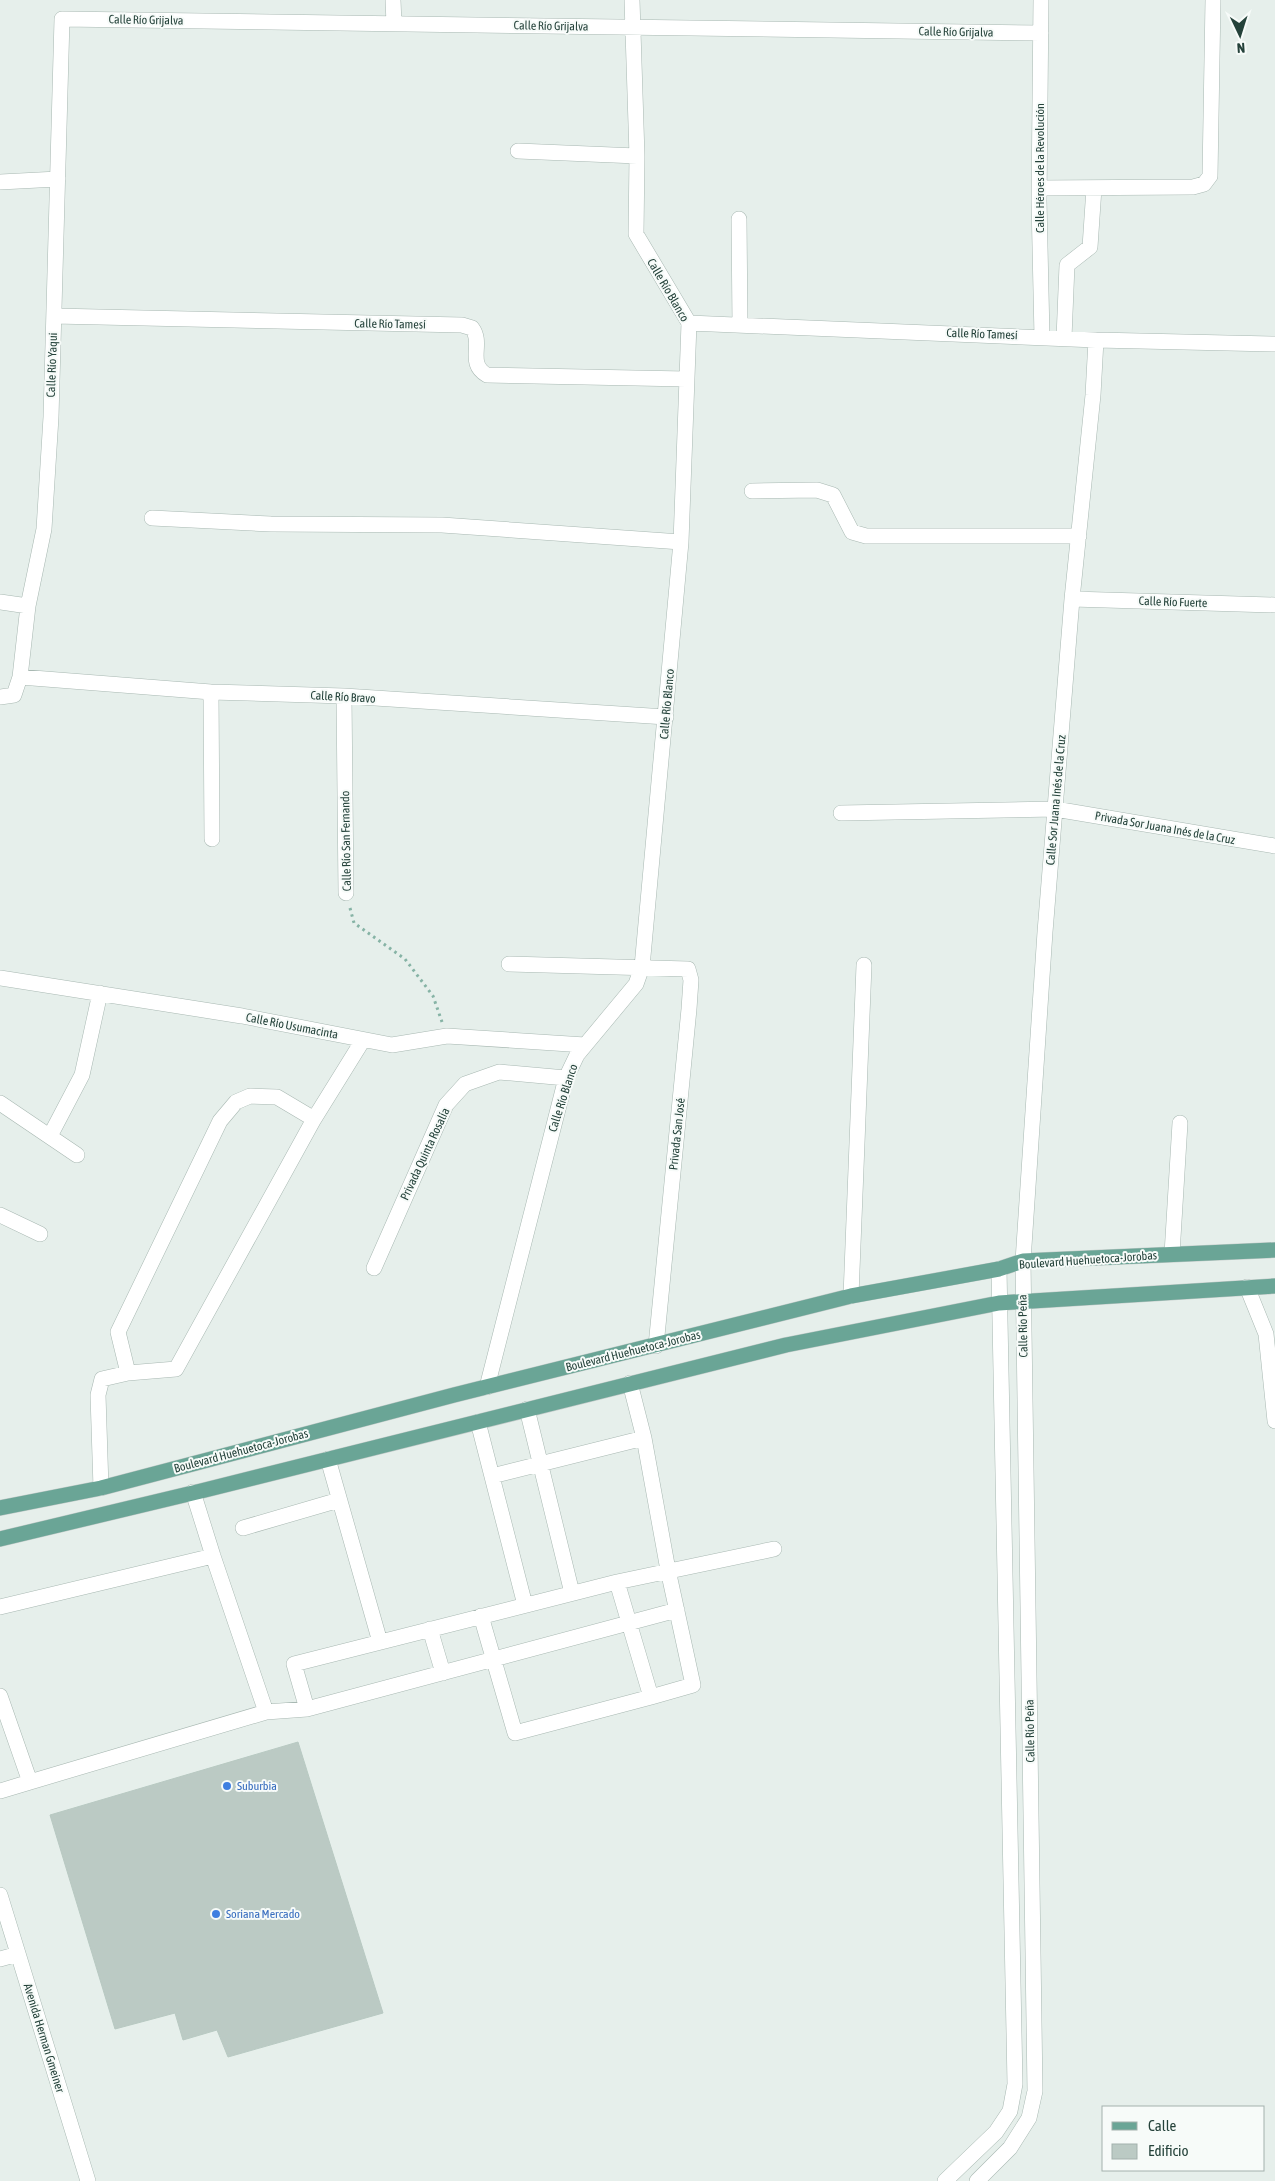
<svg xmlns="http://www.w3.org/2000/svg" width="1275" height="2181" font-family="'Asap Condensed',sans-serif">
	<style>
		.building { fill: #bbcac4; stroke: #b8c9c2 }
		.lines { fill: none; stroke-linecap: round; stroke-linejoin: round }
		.minor-casing { stroke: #a8b8b2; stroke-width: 16 }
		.major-casing { stroke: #c2cac8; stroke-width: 16 }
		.path { stroke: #86b3a5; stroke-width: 3; stroke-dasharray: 2.5 4; stroke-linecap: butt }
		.minor { stroke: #fff; stroke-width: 15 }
		.major { stroke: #6aa596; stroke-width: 15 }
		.shop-dot { fill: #3f7fe0; stroke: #f7fbf9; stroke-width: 2 }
		.labels { text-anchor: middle; stroke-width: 4; stroke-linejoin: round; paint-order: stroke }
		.street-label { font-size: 12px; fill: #24423a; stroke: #f7fbf9 }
		.shop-label { font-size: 12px; fill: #366cbe; stroke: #f7fbf9; text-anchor: start }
	</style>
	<rect width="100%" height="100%" fill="#e6efeb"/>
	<path class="building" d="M298 1742 383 2013 228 2057 217 2030 183 2040 175 2013 115 2029 50 1815Z"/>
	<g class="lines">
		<g class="minor-casing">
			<path id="minor" d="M393 0 394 24
				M1041 0 1039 201 1042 337
				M518 151 637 156
				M0 182 58 179
				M1039 188 1193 187 1204 184 1210 176 1213 0
				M739 219 740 325
				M54 316 462 325 472 328C484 344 466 363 487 375L686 379
				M689 323 1096 340 1275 344
				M1064 338 1067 265 1090 247 1094 188
				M752 491 817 490 833 495 852 532 866 536H1079
				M152 518 271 524 442 525 681 542
				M1072 599 1275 605
				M0 602 28 606
				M20 677 211 692 344 696 666 717
				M211 692 212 839
				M344 696 346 893
				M0 697 14 695 20 677 28 606 44 529 51 417 62 19 1041 33
				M841 813 1055 809 1275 846
				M509 964 688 969 691 980 689 1009 656 1346
				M0 978 242 1016 392 1045 447 1036 585 1045
				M0 1103 77 1155
				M314 1119 363 1040
				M50 1136 82 1075 100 993
				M0 1215 40 1234
				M1172 1254 1180 1123
				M374 1268 446 1105 465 1084 499 1072 566 1078
				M1247 1287 1266 1334 1275 1421
				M851 1296 864 965
				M630 1383 644 1438
				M487 1387 566 1078 577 1055 636 984 642 967 681 542 689 323 636 234 637 156 632 0
				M527 1409 572 1593
				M478 1422 525 1605
				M328 1459 380 1642
				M492 1476 644 1438 668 1570 693 1685 651 1697
				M101 1488 98 1395 102 1379 128 1373 176 1369 314 1119 277 1097 250 1096 236 1102 220 1121 118 1332 128 1373
				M243 1528 339 1500
				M617 1582 774 1549
				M0 1607 213 1556
				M481 1616 515 1733 651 1697 617 1582 294 1664 307 1709C430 1676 553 1643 677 1610
				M430 1629 443 1673
				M0 1696 30 1782 266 1712 213 1556 193 1492
				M266 1712 307 1709
				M0 1791 30 1782
				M0 1895 88 2181
				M0 1959 18 1954
				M945 2181 996 2132 1010 2111 1015 2084 999 1269
				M977 2181 1010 2148 1029 2118 1035 2091 1023 1261 1045 932 1072 599 1093 395 1096 340"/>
		</g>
		<g class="major-casing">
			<path id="major" d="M0 1508 101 1488 454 1395 851 1296 999 1269 1023 1261 1275 1250
				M0 1539 201 1491 786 1345 999 1303 1275 1286"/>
		</g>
		<path class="path" d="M350 908 354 923 405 959 433 996 442 1022"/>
		<use href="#minor" class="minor"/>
		<use href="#major" class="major"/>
	</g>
	<g class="shop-dot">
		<circle cx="227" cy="1786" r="5"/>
		<circle cx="216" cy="1914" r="5"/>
	</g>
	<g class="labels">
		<g class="street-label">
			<text transform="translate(146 20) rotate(1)" y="4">Calle Río Grijalva</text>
			<text transform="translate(551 26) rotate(1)" y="4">Calle Río Grijalva</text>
			<text transform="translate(956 32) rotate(1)" y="4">Calle Río Grijalva</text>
			<text transform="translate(1040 168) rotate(-90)" y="4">Calle Héroes de la Revolución</text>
			<text transform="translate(668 290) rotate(60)" y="4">Calle Río Blanco</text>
			<text transform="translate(390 324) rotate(1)" y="4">Calle Río Tamesí</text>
			<text transform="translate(982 334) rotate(2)" y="4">Calle Río Tamesí</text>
			<text transform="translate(52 365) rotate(-88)" y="4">Calle Río Yaqui</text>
			<text transform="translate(1173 602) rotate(2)" y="4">Calle Río Fuerte</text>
			<text transform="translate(343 697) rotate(3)" y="4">Calle Río Bravo</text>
			<text transform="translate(667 704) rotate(-85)" y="4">Calle Río Blanco</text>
			<text transform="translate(1056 800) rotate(-85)" y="4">Calle Sor Juana Inés de la Cruz</text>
			<text transform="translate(1165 828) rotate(10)" y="4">Privada Sor Juana Inés de la Cruz</text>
			<text transform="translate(346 841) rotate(-91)" y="4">Calle Río San Fernando</text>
			<text transform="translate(292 1026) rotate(11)" y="4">Calle Río Usumacinta</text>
			<text transform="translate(563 1098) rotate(-72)" y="4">Calle Río Blanco</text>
			<text transform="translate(677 1134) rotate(-84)" y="4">Privada San José</text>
			<text transform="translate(425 1154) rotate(-65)" y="4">Privada Quinta Rosalía</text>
			<text transform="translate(1088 1260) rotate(-4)" y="4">Boulevard Huehuetoca-Jorobas</text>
			<text transform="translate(1023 1326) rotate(-91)" y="4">Calle Río Peña</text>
			<text transform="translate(633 1351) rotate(-14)" y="4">Boulevard Huehuetoca-Jorobas</text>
			<text transform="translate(241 1451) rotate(-15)" y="4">Boulevard Huehuetoca-Jorobas</text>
			<text transform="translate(1030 1731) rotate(-91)" y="4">Calle Río Peña</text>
			<text transform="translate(44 2038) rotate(73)" y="4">Avenida Herman Gmeiner</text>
		</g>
		<g class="shop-label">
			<text x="237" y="1790">Suburbia</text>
			<text x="226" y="1918">Soriana Mercado</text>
		</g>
	</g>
	<rect x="1102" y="2106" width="162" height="65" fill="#f7fbf9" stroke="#a3b1ad"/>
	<rect x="1112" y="2122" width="25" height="8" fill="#6aa596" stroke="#a3b1ad"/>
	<text x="1148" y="2131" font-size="15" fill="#24423a">Calle</text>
	<rect x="1112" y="2144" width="25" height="15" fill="#bbcac4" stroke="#a3b1ad"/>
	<text x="1148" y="2156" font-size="15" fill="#24423a">Edificio</text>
	<g transform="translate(1240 35) rotate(176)" stroke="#f7fbf9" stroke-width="4" paint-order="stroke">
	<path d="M0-4L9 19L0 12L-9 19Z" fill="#24423a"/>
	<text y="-8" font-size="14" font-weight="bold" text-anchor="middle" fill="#24423a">N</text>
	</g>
</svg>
